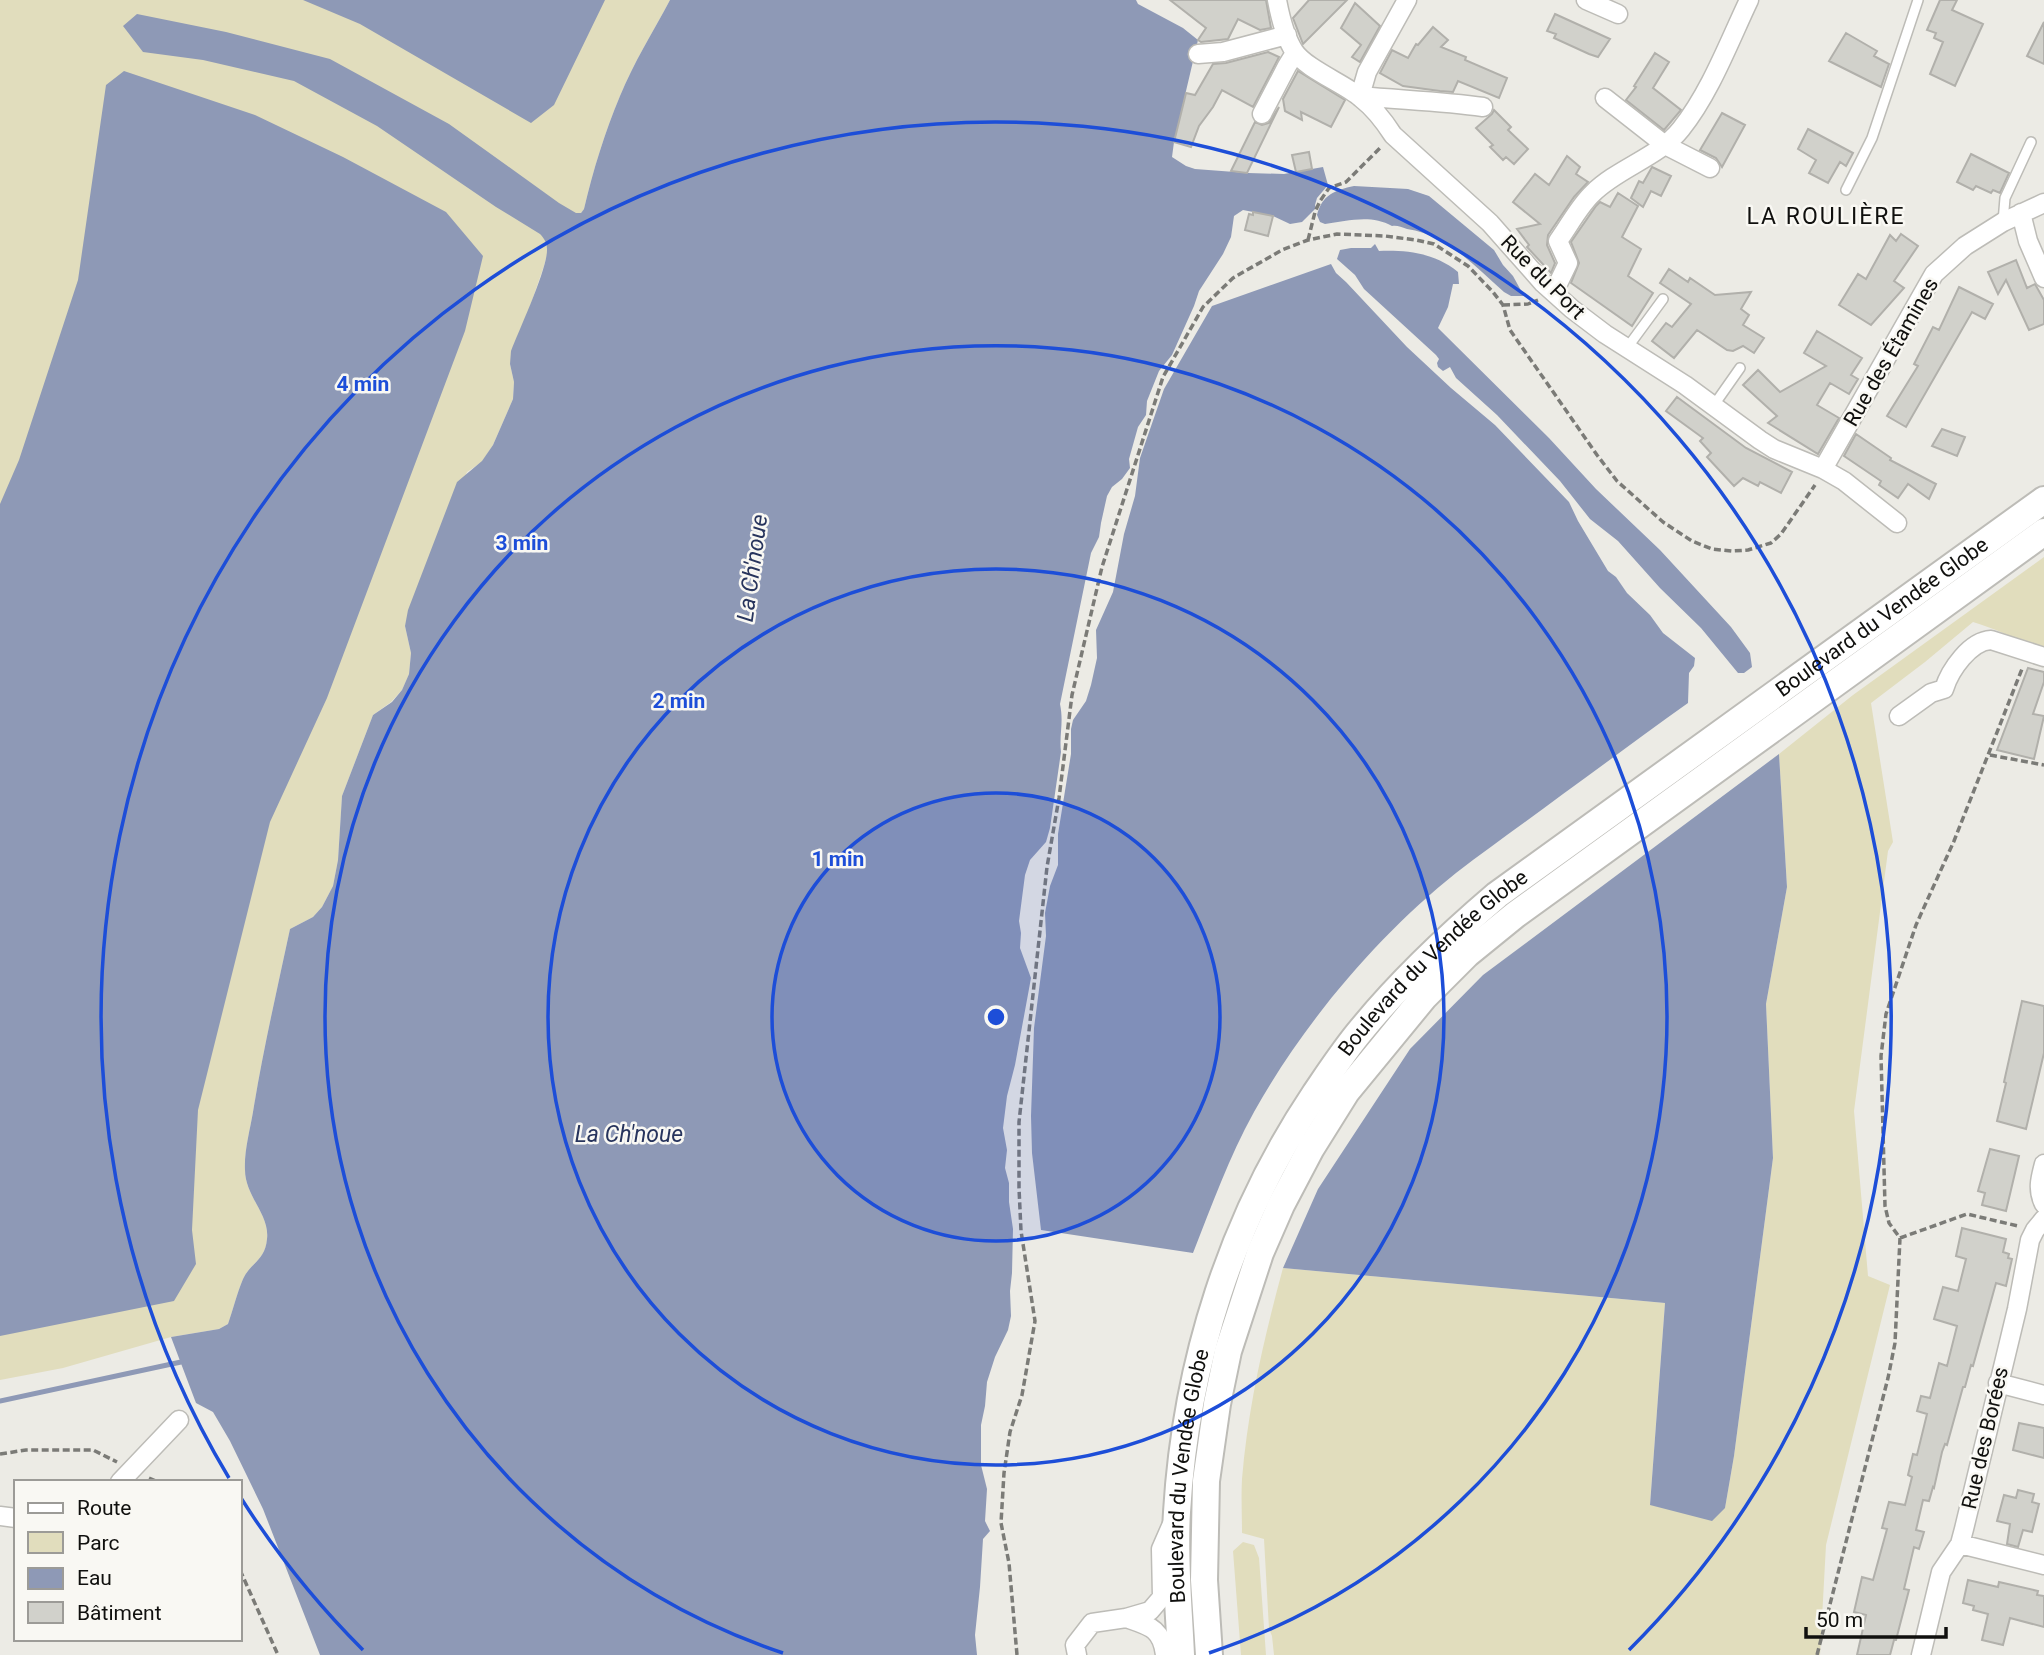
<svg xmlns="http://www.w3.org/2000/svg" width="2044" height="1655" font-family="Roboto,sans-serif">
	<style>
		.green { fill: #e1ddbd }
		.water { fill: #8e99b6 }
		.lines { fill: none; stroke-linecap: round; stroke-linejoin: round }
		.stream { stroke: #8e99b6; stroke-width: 5 }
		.building { fill: #d1d1cb; stroke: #b1b0ab; stroke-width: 2 }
		.lane-casing { stroke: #bdbcb7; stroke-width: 12 }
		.street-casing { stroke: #bdbcb7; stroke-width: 21 }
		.primary-casing { stroke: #bdbcb7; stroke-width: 30 }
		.path { stroke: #7b7b77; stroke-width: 3.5; stroke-dasharray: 7 3.5; stroke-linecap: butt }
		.lane { stroke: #fff; stroke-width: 9 }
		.street { stroke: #fff; stroke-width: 18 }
		.primary { stroke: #fff; stroke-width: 26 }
		.ring { fill: none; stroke: #1d4ed8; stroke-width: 3.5 }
		.labels { text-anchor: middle; stroke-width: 5; stroke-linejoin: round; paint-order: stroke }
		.street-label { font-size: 21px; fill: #10100e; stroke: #f9f8f3 }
		.neighbourhood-label { font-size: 23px; letter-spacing: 2px; fill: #10100e; stroke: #f9f8f3 }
		.water-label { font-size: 23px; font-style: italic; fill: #27345d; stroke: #f9f8f3 }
		.centre { fill: #1d4ed8; stroke: #f9f8f3; stroke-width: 3.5 }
		.ring-label { font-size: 21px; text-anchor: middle; font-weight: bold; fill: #1d4ed8; stroke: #f9f8f3; stroke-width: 5; stroke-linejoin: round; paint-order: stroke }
	</style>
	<rect width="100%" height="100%" fill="#ecebe5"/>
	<path class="green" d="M0 0H670C653 32 634 62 620 96 605 132 593 170 584 209L581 213H576L545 239 548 251 544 266 510 364 514 382 513 399 493 445 482 462 467 472 405 626 411 653 409 674 402 690 391 702 373 715 342 796 338 860 333 886 322 907 313 917 290 929C277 990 263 1050 253 1112 250 1130 244 1151 245 1170 245 1196 270 1215 267 1239 265 1261 251 1262 243 1279 237 1293 233 1310 228 1324L219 1329 171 1337 63 1368 0 1380Z
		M2044 557V650C2020 641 1997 629 1973 622L1925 662 1871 703 1893 842 1888 851 1854 1111 1868 1276 1890 1285 1826 1545 1820 1655H1274L1272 1636 1269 1629 1264 1539 1242 1533C1242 1515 1241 1497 1242 1479 1248 1407 1264 1338 1283 1268L1665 1303 1650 1504 1725 1508 1734 1456 1773 1158 1766 1004 1787 887 1779 754 1853 695Z
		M1243 1542 1254 1545 1259 1558 1266 1655H1241L1233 1551Z"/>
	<path class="water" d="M303 0H605L554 105 531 123 360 24Z
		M670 0H1136L1138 4 1183 28 1198 40 1174 142 1172 157 1186 166 1195 169 1248 173 1284 174 1323 167 1328 185 1317 198 1315 205 1316 208 1302 222 1290 224 1273 216 1243 210 1234 216 1231 237 1223 254 1199 291 1194 306 1172 355 1159 371 1147 401 1146 415 1138 427 1129 459 1130 468 1122 479 1112 487 1107 496 1101 523 1099 537 1091 553 1060 704C1064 723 1059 734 1061 752L1050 828 1046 842 1030 860 1025 875 1019 921 1021 933 1020 948 1031 978 1015 1065 1007 1096 1003 1128 1007 1150 1005 1168 1009 1183V1202L1013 1229 1012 1273 1010 1291 1011 1316 1008 1330 995 1357 987 1382 985 1406 981 1425V1465L987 1489 985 1521 990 1531 983 1539 980 1587 975 1635 977 1655H320L263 1509 230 1441 213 1412 196 1403 171 1337 219 1329 228 1324C233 1310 237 1293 243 1279 251 1262 265 1261 267 1239 270 1215 245 1196 245 1170 244 1151 250 1130 253 1112 263 1050 277 990 290 929L313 917 322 907 333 886 338 860 342 796 373 715 392 702 402 690 409 674 411 653 405 626 408 610 457 482 482 461 493 445 513 399 514 382 510 364 511 351C519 330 548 268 547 249 547 243 544 238 540 234L496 207 377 126 294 81 203 60 143 52 123 26 137 14 226 32 330 59 449 124 559 203 576 213H581L584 209C593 170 605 132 620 96 634 62 653 32 670 0Z
		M124 71 255 115 343 157 446 212 483 256 465 331 327 698 270 822 198 1110 192 1230 196 1264 174 1301 0 1336V504L19 460 78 280 106 85Z
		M1354 186 1408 189 1429 196 1494 250 1503 265 1513 276 1524 296H1511L1504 292C1474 266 1448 235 1407 229 1401 227 1397 225 1392 226 1371 214 1347 221 1325 224L1320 222 1317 215C1322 195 1335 190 1354 186Z
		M1375 244 1379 251C1407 250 1435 253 1458 272L1459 284H1453L1448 307 1438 328 1549 438 1596 489 1660 550 1731 627 1750 653 1752 667 1744 673H1738L1701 628 1660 588 1618 541 1590 519 1560 481 1497 415 1456 378 1450 367 1443 371 1438 367 1437 363 1439 359 1436 355 1364 289 1355 275 1337 259 1340 250 1351 248H1371Z
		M1331 264 1336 273 1346 282 1407 347 1451 388 1495 425 1569 502 1578 521 1608 571 1616 577 1627 593 1650 615 1663 633 1695 658 1694 666 1689 673 1688 703C1645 733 1605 764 1563 794 1527 821 1491 846 1456 873 1377 936 1303 1024 1254 1112 1229 1157 1212 1205 1193 1253L1041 1230 1032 1153 1031 1116 1034 1028 1046 936 1045 913 1050 886 1058 865V834L1071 754V729L1073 720 1086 701 1091 685 1097 658 1096 630 1113 592 1124 534 1135 496 1140 458 1164 389 1212 306Z
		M1779 754 1787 887 1766 1004 1773 1158 1734 1456 1725 1508 1712 1521 1650 1505 1665 1303 1283 1268 1318 1189 1410 1049 1483 975Z"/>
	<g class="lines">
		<path class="stream" d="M0 1401 181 1362"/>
	</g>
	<path class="building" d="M1170 0H1266L1271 28 1260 30 1238 19 1228 39 1201 42 1198 40 1206 28Z
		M1309 0H1347L1303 44 1293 18Z
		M1940 0H1957L1952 10 1983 24 1955 86 1930 74 1943 42 1934 38 1936 33 1927 30Z
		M1355 3 1380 26 1360 62 1352 57 1361 45 1341 28Z
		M1555 14 1610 39 1598 57 1589 54 1554 38 1556 34 1547 31Z
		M2044 22V64L2027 56Z
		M1433 27 1448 40 1441 47 1466 57 1465 60 1507 78 1499 98 1458 81 1453 92 1440 91 1403 86 1380 73 1392 50 1408 58 1416 44 1418 45Z
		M1846 33 1877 51 1874 56 1889 64 1881 87 1829 61Z
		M1268 52 1279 57 1253 107 1222 90 1213 107 1199 126 1191 147 1174 142 1186 93 1195 95 1213 64 1226 63Z
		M1655 53 1669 62 1653 88 1681 110 1664 130 1626 100 1636 87 1634 86Z
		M1298 71 1345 100 1331 127 1301 112 1302 120 1285 111 1283 99Z
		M1279 107 1247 173 1231 171 1255 122 1262 125 1269 123Z
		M1494 110 1511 127 1508 130 1528 149 1514 164 1506 157 1503 160 1490 147 1493 145 1476 128 1492 114Z
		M1722 113 1745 125 1722 167 1716 158 1700 150Z
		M1808 129 1853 153 1846 166 1840 162 1828 183 1809 173 1816 160 1798 149Z
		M1309 152 1312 169 1296 172 1292 155Z
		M1971 154 2009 173 2000 193 1993 190 1991 193 1976 186 1973 190 1957 182Z
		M1567 156 1580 167 1576 174 1588 182 1574 197 1548 235 1547 245 1555 263 1551 273 1527 247 1529 245 1517 229 1540 224 1513 202 1535 174 1549 185Z
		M1652 167 1671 176 1661 196 1651 191 1643 207 1631 198 1639 181 1643 183Z
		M1618 193 1638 206 1622 237 1641 249 1628 276 1653 293 1632 326 1571 283 1579 263 1571 242 1596 206 1600 202 1610 207Z
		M1253 212 1273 216 1268 236 1245 230 1249 214 1253 215Z
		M1901 234 1918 246 1894 281 1904 288 1871 325 1839 305 1858 274 1866 279 1890 235 1896 241Z
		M2016 260 2027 288 2035 284 2044 300V324L2029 330 2006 280 1998 294 1988 272Z
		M1669 269 1688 282 1690 278 1715 295 1751 292 1741 309 1749 315 1743 325 1764 338 1754 353 1743 346 1733 351 1727 350 1697 330 1674 358 1652 341 1666 323 1672 327 1691 304 1660 283Z
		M1959 287 1993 304 1985 319 1972 312 1906 427 1887 416 1918 366 1914 364 1933 327 1939 330Z
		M1817 331 1862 358 1851 375 1858 379 1849 394 1830 383 1817 405 1839 418 1818 454 1768 423 1777 416 1743 385 1758 370 1780 392 1826 366 1804 353Z
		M1677 397 1746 448 1792 472 1781 493 1760 482 1758 486 1743 478 1734 486 1707 457 1711 453 1700 441 1703 438 1666 411Z
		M1942 429 1965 437 1957 456 1932 446Z
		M1856 434 1891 458 1890 460 1936 484 1929 499 1908 484 1898 498 1879 485 1881 481 1844 456Z
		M2028 668 2044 672V682L2033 714 2044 716 2034 759 1997 750Z
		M2022 1001 2044 1006V1053L2026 1129 1997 1121 2006 1083 2004 1082Z
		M1990 1149 2019 1156 2006 1211 1982 1205 1985 1193 1978 1191Z
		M1962 1228 2006 1239 2003 1252 2009 1254 2008 1258 2012 1259 2006 1286 1996 1283 1973 1366 1971 1365 1965 1387H1963L1947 1445 1945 1444 1942 1452 1934 1488 1933 1487 1929 1501 1923 1500 1916 1530 1924 1532 1919 1549 1914 1547 1904 1589 1909 1590 1896 1640H1894L1890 1655H1857L1866 1615 1854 1612 1862 1577 1873 1580 1887 1529 1882 1528 1889 1502 1905 1505 1912 1477 1908 1475 1913 1454 1917 1455 1927 1414 1917 1411 1921 1396 1930 1398 1939 1363 1947 1366 1957 1326 1934 1319 1943 1287 1958 1291 1966 1259 1956 1256Z
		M2019 1423 2044 1428V1458L2013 1450Z
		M2018 1490 2034 1494 2032 1502 2039 1504 2032 1532 2023 1530 2018 1547 2007 1544 2010 1524 1997 1521 2004 1495 2016 1498Z
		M1968 1580 1998 1587 1999 1582 2038 1591 2037 1595 2044 1596V1627L2010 1618 2003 1645 1982 1640 1988 1614 1973 1610 1974 1606 1963 1603Z"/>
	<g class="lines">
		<g class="lane-casing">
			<path id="lane" d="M1846 190 1872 138 1918 0
				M2003 222 2005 198 2031 142
				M1627 348 1663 299
				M1714 405 1740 368"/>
		</g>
		<g class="street-casing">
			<path id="street" d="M1277 0C1280 16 1285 37 1294 51 1306 69 1345 84 1361 98 1374 108 1384 121 1393 135L1490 223 1543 283 1572 309 1605 334 1685 385 1760 440 1774 449 1823 469 1844 481 1897 523
				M1407 0 1367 72 1360 96C1401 100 1442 101 1483 107
				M1586 0 1618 14
				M1198 54 1223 52 1287 35
				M1605 98 1665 145 1710 168
				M1262 114 1287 66 1295 53
				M2021 213 2028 241 2044 278
				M1554 292 1568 263 1558 241C1569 226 1579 206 1593 193 1618 168 1659 157 1681 129 1710 93 1729 42 1749 0
				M1823 469 1934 274 1965 246 2003 222 2044 203
				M1899 716 1931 693 1944 689C1950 670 1970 641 1991 640L2044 657
				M2044 1164C2040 1179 2037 1190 2044 1204
				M1998 1383 2044 1395
				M120 1482 179 1420
				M0 1516 16 1518
				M1960 1544 2044 1565
				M1126 1618C1149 1626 1162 1628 1165 1655
				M1077 1655 1075 1645 1092 1623 1126 1618 1150 1611 1162 1597 1161 1549 1172 1524
				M1921 1655 1941 1572 1960 1544 1964 1529 2017 1309 2030 1240 2035 1230 2044 1219"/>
		</g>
		<g class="primary-casing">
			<g id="primary">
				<path id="s1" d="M1181 1655C1179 1608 1174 1559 1177 1512 1186 1362 1232 1218 1315 1094 1330 1072 1345 1049 1362 1029 1403 979 1449 936 1497 895L2044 500"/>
				<path d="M1209 1655 1204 1580 1206 1481 1217 1404 1228 1351 1260 1253 1281 1205 1311 1148 1346 1092 1424 997 1467 954 1515 915 2044 532"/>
			</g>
		</g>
		<path class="path" d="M1308 240 1315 212 1320 201 1329 188 1346 182 1381 147
			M1503 305 1528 304 1538 300
			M1990 755 2044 765
			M1900 1238 1967 1214 2018 1226
			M0 1454 26 1450H93L117 1462
			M149 1478 158 1482
			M240 1570 278 1655
			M1017 1655 1009 1563 1001 1523 1004 1473 1010 1432 1022 1395 1035 1321 1021 1231 1019 1188V1122L1047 867 1059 798 1072 695 1102 567 1163 377 1203 307 1233 278 1282 250 1308 240 1337 234 1385 236 1416 240 1434 244 1468 266 1493 292 1503 305 1510 330 1597 455 1617 481 1663 522 1692 541 1712 549 1732 551 1748 550 1771 543 1781 534 1815 485
			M1817 1655 1888 1378 1895 1343 1900 1238 1889 1223 1885 1206 1881 1056 1886 1014 1916 925 1954 841 2022 669"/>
		<use href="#lane" class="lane"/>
		<use href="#street" class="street"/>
		<use href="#primary" class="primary"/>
	</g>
	<circle cx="996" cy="1017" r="224" fill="#1d4ed8" fill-opacity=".12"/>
	<g class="ring">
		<circle cx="996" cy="1017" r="224"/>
		<circle cx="996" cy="1017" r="448"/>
		<path d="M783 1653A671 671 0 1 1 1209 1653"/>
		<path d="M363 1650A895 895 0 0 1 241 1498M229 1478A895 895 0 1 1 1629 1650"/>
	</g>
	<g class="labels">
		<g class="street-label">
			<text transform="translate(1543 277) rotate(45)" y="7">Rue du Port</text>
			<text transform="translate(1891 352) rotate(-60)" y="7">Rue des Étamines</text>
			<text dy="7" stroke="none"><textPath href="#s1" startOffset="1334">Boulevard du Vendée Globe</textPath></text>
			<text dy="7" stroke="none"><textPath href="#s1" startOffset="766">Boulevard du Vendée Globe</textPath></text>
			<text transform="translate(1985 1438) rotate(-77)" y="7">Rue des Borées</text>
			<text dy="7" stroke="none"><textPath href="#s1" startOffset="180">Boulevard du Vendée Globe</textPath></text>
		</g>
		<g class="neighbourhood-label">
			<text x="1826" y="224">LA ROULIÈRE</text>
		</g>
		<g class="water-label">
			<text transform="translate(752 568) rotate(-82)" y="8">La Ch'noue</text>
			<text x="629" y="1142">La Ch'noue</text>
		</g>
	</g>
	<circle cx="996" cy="1017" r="10" class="centre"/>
	<g class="ring-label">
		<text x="363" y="391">4 min</text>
		<text x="522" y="550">3 min</text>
		<text x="679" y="708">2 min</text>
		<text x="838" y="866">1 min</text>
	</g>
	<rect x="14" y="1480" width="228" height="161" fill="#f9f8f3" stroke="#9c9b97" stroke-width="2"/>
	<rect x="28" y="1503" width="35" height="10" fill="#ffffff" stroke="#9c9b97" stroke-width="2"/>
	<text x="77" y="1515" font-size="21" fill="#10100e">Route</text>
	<rect x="28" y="1532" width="35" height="21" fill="#e1ddbd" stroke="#9c9b97" stroke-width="2"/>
	<text x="77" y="1550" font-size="21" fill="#10100e">Parc</text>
	<rect x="28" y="1568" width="35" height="21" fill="#8e99b6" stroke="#9c9b97" stroke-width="2"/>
	<text x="77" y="1585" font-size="21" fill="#10100e">Eau</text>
	<rect x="28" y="1602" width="35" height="21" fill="#d1d1cb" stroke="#9c9b97" stroke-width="2"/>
	<text x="77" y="1620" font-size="21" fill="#10100e">Bâtiment</text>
	<path d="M1806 1627v10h140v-10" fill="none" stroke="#10100e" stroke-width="3.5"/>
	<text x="1816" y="1627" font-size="21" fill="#10100e" stroke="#f9f8f3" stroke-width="5" paint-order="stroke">50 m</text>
</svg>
